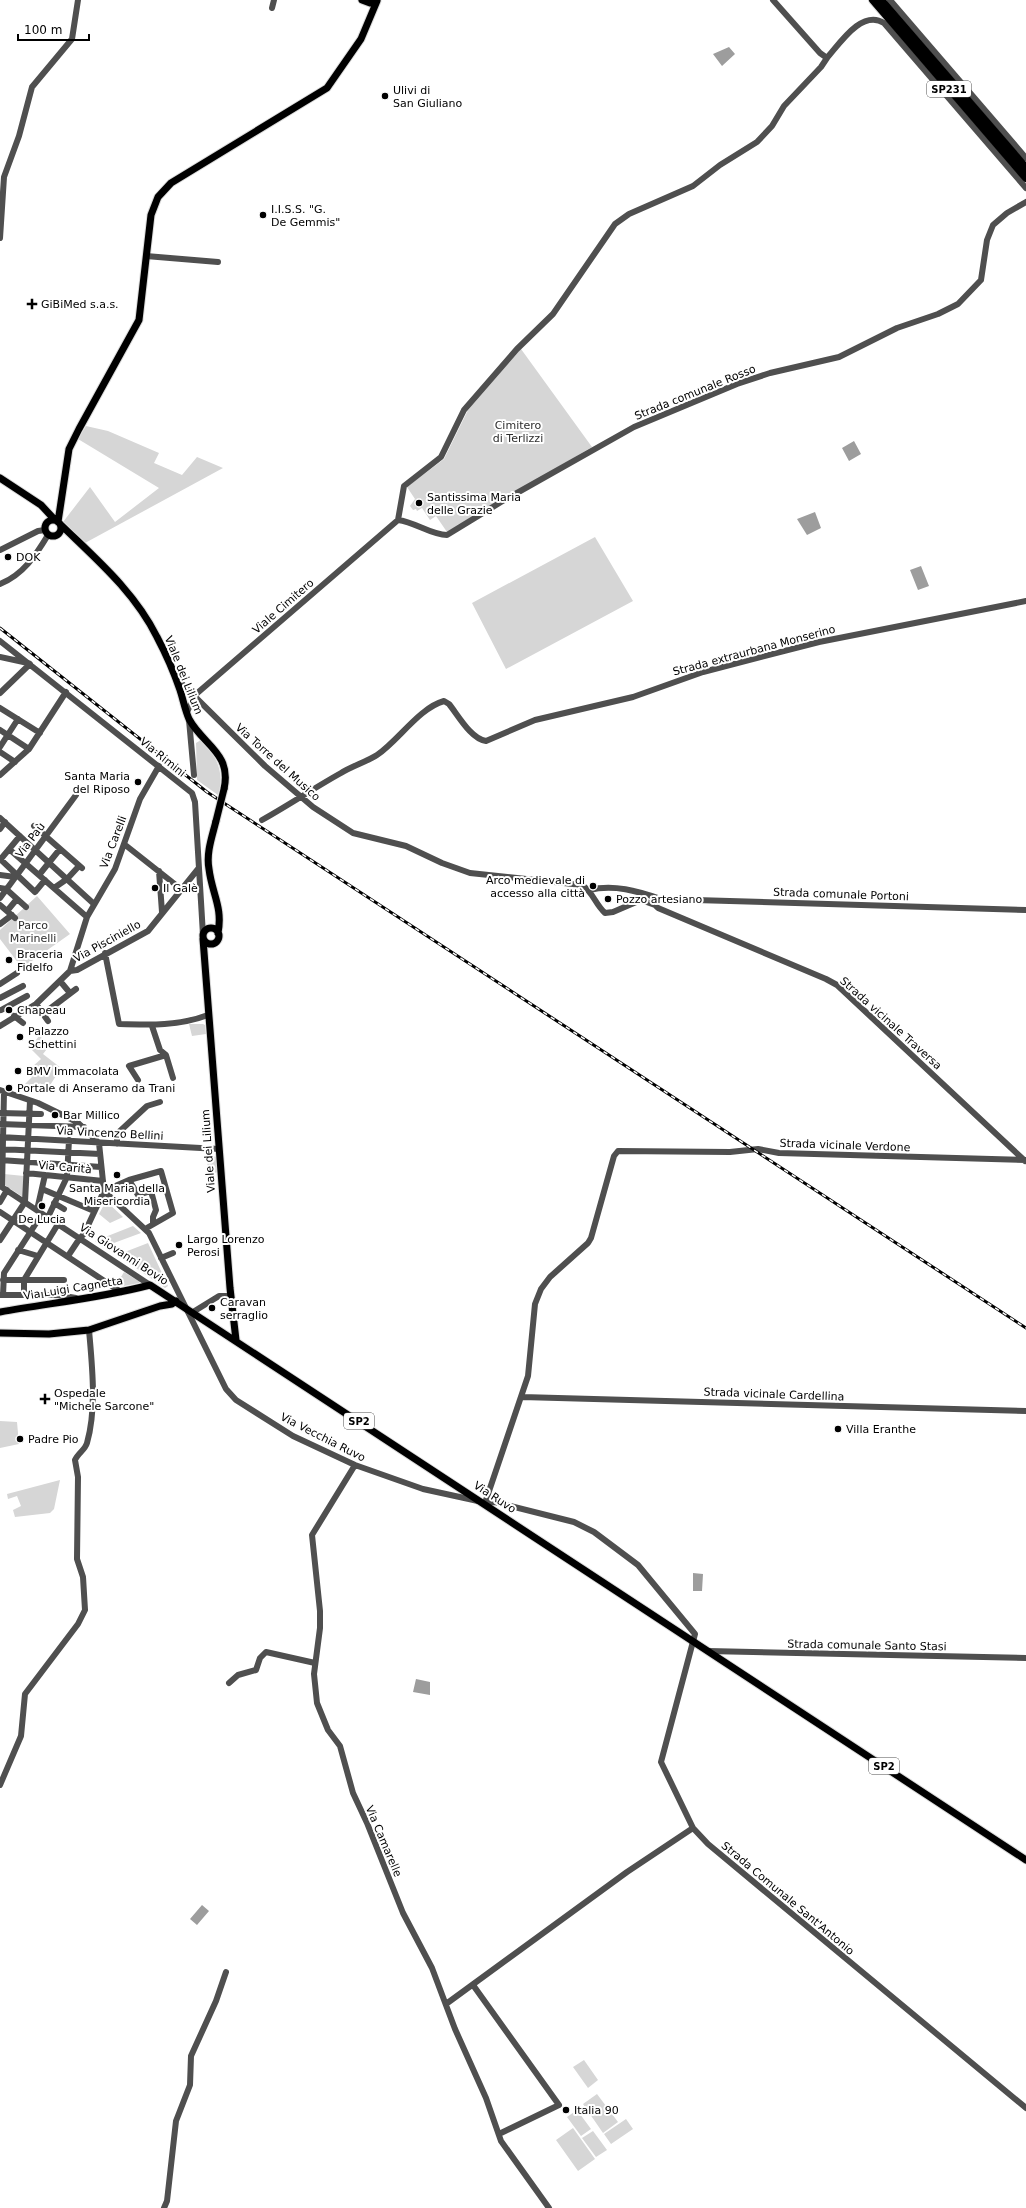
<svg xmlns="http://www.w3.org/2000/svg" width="1026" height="2208" font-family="'DejaVu Sans',sans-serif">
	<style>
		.green { fill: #d6d6d6 }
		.water { fill: #9d9d9d }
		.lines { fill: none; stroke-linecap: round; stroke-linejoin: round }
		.major-casing { stroke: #dbdbdb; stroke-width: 9 }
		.highway-casing { stroke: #dbdbdb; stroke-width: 10 }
		.minor { stroke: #4f4f4f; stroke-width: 6 }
		.major { stroke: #000; stroke-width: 7 }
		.highway { stroke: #000; stroke-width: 8 }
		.rail-casing { stroke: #000; stroke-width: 3 }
		.rail { stroke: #fff; stroke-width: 1.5; stroke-dasharray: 4.5; stroke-linecap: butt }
		.major-bridge-casing { stroke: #dbdbdb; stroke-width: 9; stroke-linecap: butt }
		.major-bridge { stroke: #000; stroke-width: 7 }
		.poi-dot { fill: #000; stroke: #fff; stroke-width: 1.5 }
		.labels { text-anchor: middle; stroke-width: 4; stroke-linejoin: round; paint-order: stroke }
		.shield { fill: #fff; stroke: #4c4c4c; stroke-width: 1 }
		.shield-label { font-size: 10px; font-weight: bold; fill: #000 }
		.poi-label { font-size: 11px; fill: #000; stroke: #fff; text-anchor: start }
		.street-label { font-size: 11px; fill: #000; stroke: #fff }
		.park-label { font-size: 11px; fill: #2d2d2d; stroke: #fff }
	</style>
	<rect width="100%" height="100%" fill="#fff"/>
	<path class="green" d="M521 349 592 447 447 532 436 516 430 520 422 508 417 511 416 509 413 510 410 506 415 499 407 487 444 459 468 410Z
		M86 426 108 431 159 453 154 463 182 475 197 457 223 468 85 543 63 522 90 487 115 522 159 488 78 439Z
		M595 537 633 601 506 669 472 603Z
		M201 740C217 756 225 773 218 795L197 780 196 743Z
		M37 896 70 934 22 968 0 939V930Z
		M189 1024H203L205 1025 206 1034 192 1036Z
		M39 1036 51 1044 43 1054 61 1068 47 1090 40 1083 35 1090 24 1085 32 1077 29 1074 33 1069 32 1067 41 1059 30 1048Z
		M207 1154 216 1157 217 1172 211 1176 208 1175Z
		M4 1174 24 1176 23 1197 3 1184Z
		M106 1201 123 1217 110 1223 99 1214Z
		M133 1226 141 1233 103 1247 95 1241Z
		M148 1243 168 1286 165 1288 117 1255Z
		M124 1272 140 1282 139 1283 124 1286 118 1282Z
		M0 1421 17 1422 19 1444 0 1448Z
		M60 1480 54 1509 50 1513 15 1517 13 1510 21 1506 17 1496 8 1499 7 1494Z
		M584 2060 598 2080 588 2088 573 2067Z
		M597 2094 618 2122 603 2133 583 2104Z
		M577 2110 591 2129 581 2136 567 2117Z
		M626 2119 633 2129 611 2144 604 2134Z
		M573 2128 595 2159 578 2171 556 2140Z
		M593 2131 607 2150 596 2157 582 2138Z"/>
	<path class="water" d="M729 47 735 54 722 66 713 54Z
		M854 441 861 454 849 461 842 448Z
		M815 512 821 528 807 535 797 519Z
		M921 566 929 586 918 590 910 570Z
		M693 1573 703 1574 702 1591H693Z
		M416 1679 430 1682V1695L413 1692Z
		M202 1905 209 1911 197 1925 190 1919Z"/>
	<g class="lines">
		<g class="major-casing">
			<path id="major" d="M362 0 370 3 377 0
				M0 478 41 505 55 520
				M45 528a8 8 0 1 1 16 0a8 8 0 1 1-16 0Z
				M58 522 69 449 79 429 139 320 151 215 158 197 171 183 327 88 361 39 377 1
				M60 524C96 559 134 591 157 637 166 654 174 672 180 690 183 699 185 710 189 719 203 745 232 753 224 789
				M216 821C212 837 206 853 209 869 212 894 223 907 218 933
				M203 936a8 8 0 1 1 16 0a8 8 0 1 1-16 0Z
				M203 939 230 1288 236 1340
				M0 1312C50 1303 101 1298 150 1285L1026 1860
				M0 1333 49 1334 89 1330 160 1306 172 1304 176 1301"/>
		</g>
		<g class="highway-casing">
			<path id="highway" d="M873 0 1026 178
				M881 0 1026 168"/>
		</g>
		<path class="minor" d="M773 0 820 53 827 58C840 43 862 9 884 23L1026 188
			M890 0 1026 158
			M272 8 274 0
			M0 238 4 177 19 136 32 87 72 39 78 0
			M146 256 218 262
			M398 520C415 522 431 535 447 535L501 502 634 427 737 384 770 373 839 357 897 328 938 314 958 304 981 280 987 240 993 225 1007 213 1026 202
			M398 520 404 486 441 457 464 410 517 349 553 314 615 224 629 214 693 186 720 165 757 142 772 126 784 106 821 67 827 58
			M0 550 38 531 45 530
			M0 584C23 575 36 555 48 535
			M0 641 192 793 195 802 203 935
			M0 657 28 663
			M175 677 265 766 313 807 353 833 406 846 442 863 470 873 582 885C593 892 595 904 605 913L613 912 641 900
			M0 693 30 664
			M0 708 40 733
			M187 712 195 695 398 520
			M189 720 194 775
			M0 730 29 749
			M0 747 18 719
			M0 752 15 762
			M0 775 29 749 66 692
			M0 818 94 904
			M262 820C289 805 314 788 341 773 352 766 366 762 377 755 398 741 419 708 444 701L449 704C458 715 471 739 486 741L535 720 633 697 703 672 819 642 1026 601
			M34 826 82 868
			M0 829 5 822
			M124 844 181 889
			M9 849 87 917
			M0 859 35 892 45 880
			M0 860 20 836
			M159 871 162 912
			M0 875 15 877
			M39 875 60 849
			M0 888 6 889 26 907
			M54 888 67 879 79 866
			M589 890C614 884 637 891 661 899L1026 910
			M0 898 76 795
			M641 898V900L655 905 657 902
			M0 905 15 918
			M655 905 658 908 826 979 837 985 1025 1161
			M7 911 17 899
			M0 924 12 915
			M105 953 119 1024C150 1025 179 1026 208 1015
			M70 971 77 970 148 931 198 869
			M60 981 70 993
			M0 984 17 973
			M0 998 23 986
			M36 1004 48 1021
			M1 1010 27 996
			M43 1014 76 989
			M14 1016 23 1023
			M0 1026 36 1004 70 971 87 917 115 869 140 799 159 766
			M166 1055 173 1078
			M138 1080 129 1066 166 1055 160 1050 152 1026
			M0 1090 38 1103 77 1122 99 1143 104 1191 149 1233 226 1389 236 1400 293 1436 355 1465 423 1489 478 1501
			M0 1113 41 1114
			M0 1124 84 1127
			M0 1137 219 1149
			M117 1144V1136L120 1131 147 1106 160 1102
			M0 1149 100 1154
			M0 1160 101 1167
			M1026 1160 779 1153 758 1149 730 1152 618 1151 614 1156 591 1238 588 1243 550 1277 541 1289 535 1304 528 1376 485 1503 495 1502 574 1522 594 1532 638 1565 695 1634 661 1762 693 1828 708 1844 1026 2108
			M26 1173 103 1181
			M129 1180 138 1195 151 1191 156 1210 153 1217V1224
			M0 1186 150 1285
			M2 1187 4 1092
			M42 1189 94 1211
			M104 1191 129 1180 161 1171 173 1213 145 1229
			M0 1202 7 1190
			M54 1203 64 1209
			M37 1210 45 1175
			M0 1212 121 1292
			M48 1217 67 1177 69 1140
			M0 1240 25 1202 30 1101
			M18 1250 38 1256
			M68 1256 80 1238 84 1234 104 1191
			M161 1258 173 1253
			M3 1280H64
			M0 1295H58L76 1298
			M3 1295 4 1273 42 1214
			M24 1295V1280L58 1224
			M193 1312 219 1296H230
			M522 1397 1026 1411
			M355 1465 312 1535 320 1611V1628L314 1674 317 1703 328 1730 340 1746 353 1793 367 1823 403 1913 432 1968 455 2029 486 2098 501 2141 549 2208
			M708 1651 1026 1658
			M229 1683 238 1675 256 1670 260 1658 266 1652 315 1663
			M0 1785 21 1736 25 1694 78 1624 85 1610 83 1577 77 1559 78 1477 75 1460C78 1453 85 1450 87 1443 97 1408 92 1365 89 1330
			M473 1985 559 2105 499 2134
			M446 2004 627 1872 693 1828
			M164 2208 167 2201 176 2121 190 2085 191 2056 216 2001 226 1972"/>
		<use href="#major" class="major"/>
		<use href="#highway" class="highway"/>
		<g class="rail-casing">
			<path id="rail" d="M0 628 207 792 1026 1328"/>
		</g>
		<use href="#rail" class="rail"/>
		<g class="major-bridge-casing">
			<path id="major-bridge" d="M216 821 224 789"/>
		</g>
		<use href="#major-bridge" class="major-bridge"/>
	</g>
	<g class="poi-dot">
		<circle cx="385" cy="96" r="4"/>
		<circle cx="263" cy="215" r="4"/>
		<path d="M30 298h4v4h4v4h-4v4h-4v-4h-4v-4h4z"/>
		<circle cx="419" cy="503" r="4"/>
		<circle cx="8" cy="557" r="4"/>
		<circle cx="138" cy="782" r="4"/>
		<circle cx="593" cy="886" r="4"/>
		<circle cx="155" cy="888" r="4"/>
		<circle cx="608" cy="899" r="4"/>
		<circle cx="9" cy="960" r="4"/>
		<circle cx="9" cy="1010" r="4"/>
		<circle cx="20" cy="1037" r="4"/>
		<circle cx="18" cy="1071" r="4"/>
		<circle cx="9" cy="1088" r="4"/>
		<circle cx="55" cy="1115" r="4"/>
		<circle cx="117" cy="1175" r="4"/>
		<circle cx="42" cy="1206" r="4"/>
		<circle cx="179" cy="1245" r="4"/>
		<circle cx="212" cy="1308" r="4"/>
		<path d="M43 1393h4v4h4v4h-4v4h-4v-4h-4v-4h4z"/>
		<circle cx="838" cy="1429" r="4"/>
		<circle cx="20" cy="1439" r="4"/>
		<circle cx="566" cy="2110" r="4"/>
	</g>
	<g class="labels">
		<g class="shield">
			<rect x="927" y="81" width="44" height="16" rx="3"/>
			<rect x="344" y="1413" width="30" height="16" rx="3"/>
			<rect x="869" y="1758" width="30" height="16" rx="3"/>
		</g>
		<g class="shield-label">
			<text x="949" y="93">SP231</text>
			<text x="359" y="1425">SP2</text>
			<text x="884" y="1770">SP2</text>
		</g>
		<g class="poi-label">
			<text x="393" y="94">Ulivi di<tspan x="393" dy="13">San Giuliano</tspan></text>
			<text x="271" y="213">I.I.S.S. "G.<tspan x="271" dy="13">De Gemmis"</tspan></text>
			<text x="41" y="308">GiBiMed s.a.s.</text>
			<text x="427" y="501">Santissima Maria<tspan x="427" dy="13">delle Grazie</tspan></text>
			<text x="16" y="561">DOK</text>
			<text x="130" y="780" text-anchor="end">Santa Maria<tspan x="130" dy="13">del Riposo</tspan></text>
			<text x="585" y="884" text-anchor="end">Arco medievale di<tspan x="585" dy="13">accesso alla città</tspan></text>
			<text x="163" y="892">Il Galè</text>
			<text x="616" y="903">Pozzo artesiano</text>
			<text x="17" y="958">Braceria<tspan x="17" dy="13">Fidelfo</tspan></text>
			<text x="17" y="1014">Chapeau</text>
			<text x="28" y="1035">Palazzo<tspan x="28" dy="13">Schettini</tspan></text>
			<text x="26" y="1075">BMV Immacolata</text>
			<text x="17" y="1092">Portale di Anseramo da Trani</text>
			<text x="63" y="1119">Bar Millico</text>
			<text x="117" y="1192" text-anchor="middle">Santa Maria della<tspan x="117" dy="13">Misericordia</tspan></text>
			<text x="42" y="1223" text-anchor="middle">De Lucia</text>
			<text x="187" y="1243">Largo Lorenzo<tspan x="187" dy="13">Perosi</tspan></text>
			<text x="220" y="1306">Caravan<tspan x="220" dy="13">serraglio</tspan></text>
			<text x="54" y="1397">Ospedale<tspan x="54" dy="13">"Michele Sarcone"</tspan></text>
			<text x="846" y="1433">Villa Eranthe</text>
			<text x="28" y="1443">Padre Pio</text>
			<text x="574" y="2114">Italia 90</text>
		</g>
		<g class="street-label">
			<text transform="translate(695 392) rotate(-22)" y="4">Strada comunale Rosso</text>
			<text transform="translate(283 606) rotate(-41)" y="4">Viale Cimitero</text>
			<text transform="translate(754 650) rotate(-15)" y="4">Strada extraurbana Monserino</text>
			<text transform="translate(184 675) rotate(68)" y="4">Viale dei Lilium</text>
			<text transform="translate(163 757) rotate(39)" y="4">Via Rimini</text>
			<text transform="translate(278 762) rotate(42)" y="4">Via Torre del Musico</text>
			<text transform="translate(30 840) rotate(-53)" y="4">Via Paù</text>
			<text transform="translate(113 842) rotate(-69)" y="4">Via Carelli</text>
			<text transform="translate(841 894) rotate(2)" y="4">Strada comunale Portoni</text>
			<text transform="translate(107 941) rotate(-29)" y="4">Via Pisciniello</text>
			<text transform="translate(891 1023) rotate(42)" y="4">Strada vicinale Traversa</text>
			<text transform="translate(110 1133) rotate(3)" y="4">Via Vincenzo Bellini</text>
			<text transform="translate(845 1145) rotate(2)" y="4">Strada vicinale Verdone</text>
			<text transform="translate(208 1151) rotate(-94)" y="4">Viale dei Lilium</text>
			<text transform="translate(65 1167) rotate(5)" y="4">Via Carità</text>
			<text transform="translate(124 1254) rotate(33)" y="4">Via Giovanni Bovio</text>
			<text transform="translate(73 1288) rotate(-9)" y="4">Via Luigi Cagnetta</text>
			<text transform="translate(774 1394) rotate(2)" y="4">Strada vicinale Cardellina</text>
			<text transform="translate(323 1437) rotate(27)" y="4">Via Vecchia Ruvo</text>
			<text transform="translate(495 1497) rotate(33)" y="4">Via Ruvo</text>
			<text transform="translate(867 1645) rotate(1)" y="4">Strada comunale Santo Stasi</text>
			<text transform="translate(384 1841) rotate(67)" y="4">Via Camarelle</text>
			<text transform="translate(788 1898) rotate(40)" y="4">Strada Comunale Sant'Antonio</text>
		</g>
		<g class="park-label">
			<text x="518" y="429">Cimitero<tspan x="518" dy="13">di Terlizzi</tspan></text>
			<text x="33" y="929">Parco<tspan x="33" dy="13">Marinelli</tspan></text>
		</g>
	</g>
	<path d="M18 34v6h71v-6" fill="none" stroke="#000000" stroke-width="2"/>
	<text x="24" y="34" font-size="12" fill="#000000" stroke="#ffffff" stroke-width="3" paint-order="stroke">100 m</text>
</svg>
